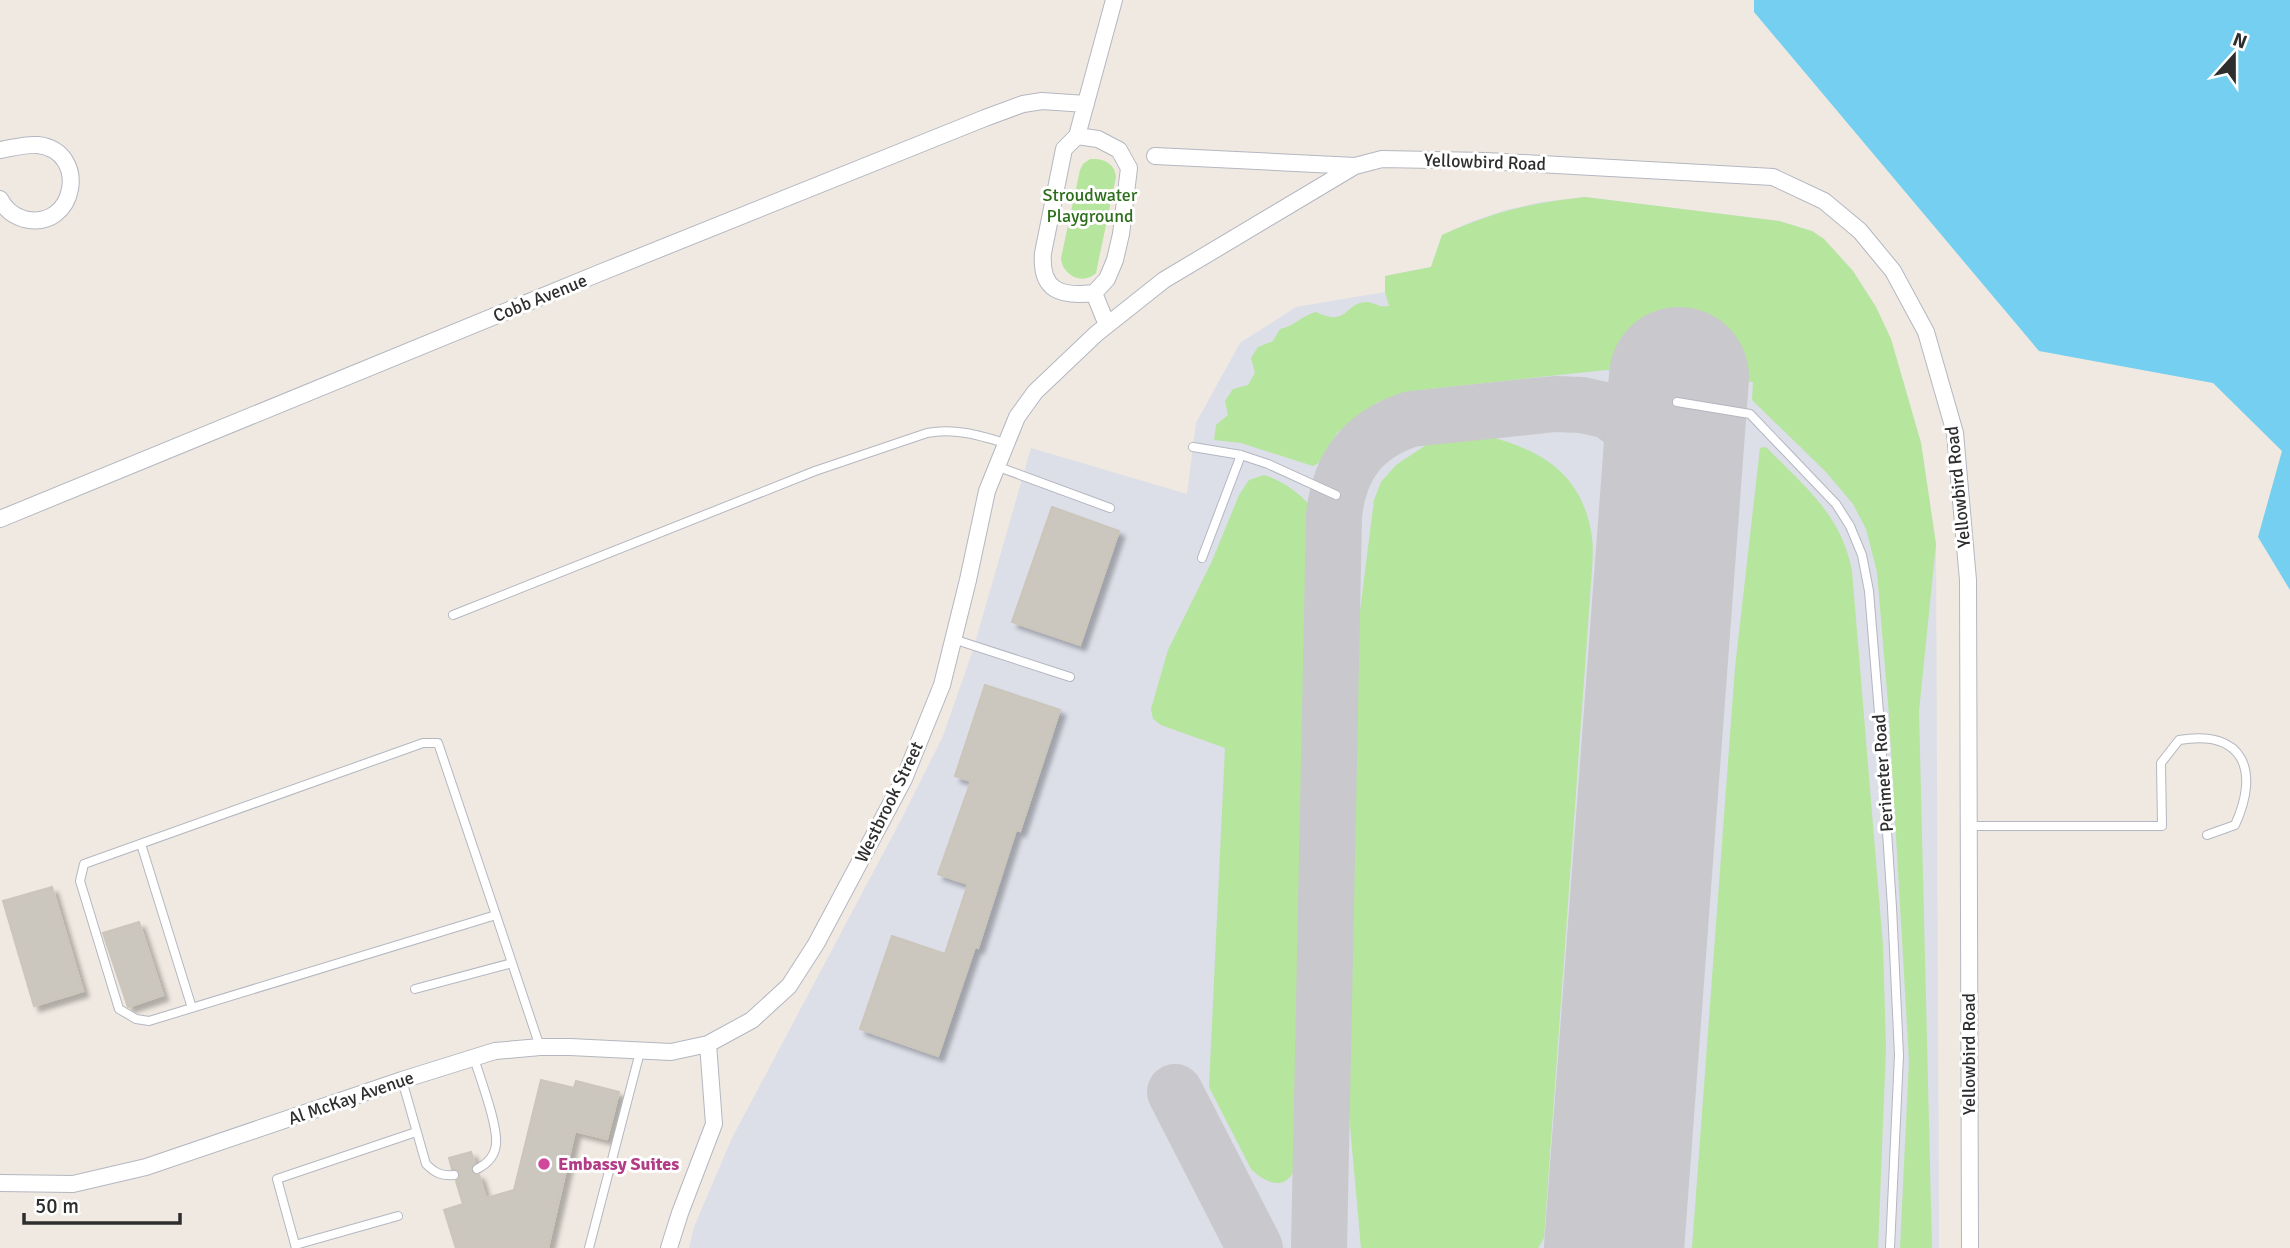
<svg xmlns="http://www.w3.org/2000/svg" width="2290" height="1248" font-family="Signika,sans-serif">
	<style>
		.airport { fill: #dcdee8 }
		.green { fill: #b6e59e }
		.water { fill: #75cff0 }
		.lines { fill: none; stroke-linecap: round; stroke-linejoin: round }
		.taxiway { stroke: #c9c8cc; stroke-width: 56 }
		.runway { stroke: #c9c8cc; stroke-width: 140 }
		.building { fill: #cbc7bf; stroke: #cbc5ba; stroke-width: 2; filter: url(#shadow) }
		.lane-casing { stroke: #b4b7c1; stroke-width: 10 }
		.street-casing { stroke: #b4b7c1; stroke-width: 18 }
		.lane { stroke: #fff; stroke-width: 8 }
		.street { stroke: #fff; stroke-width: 16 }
		.hotel-dot { fill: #d1479c; stroke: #fff; stroke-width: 2.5 }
		.labels { text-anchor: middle; stroke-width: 6; stroke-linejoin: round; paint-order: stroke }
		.street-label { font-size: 18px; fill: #2e2e2e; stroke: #fff }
		.park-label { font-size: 18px; fill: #2c6e1b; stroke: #fff }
		.hotel-label { font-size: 18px; font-weight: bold; fill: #b23c85; stroke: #fff; text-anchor: start }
	</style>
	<defs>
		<filter id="shadow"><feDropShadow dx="5.5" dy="5.5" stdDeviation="2" flood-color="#0004"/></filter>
	</defs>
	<rect width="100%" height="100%" fill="#efe9e1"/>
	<path class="airport" d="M1585 197 1779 221 1812 231 1824 239 1853 271 1876 307 1891 339 1921 443 1936 544 1939 1248H689L694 1227 732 1138 902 818 943 736 973 650 1031 448 1187 494 1196 423 1240 343 1296 307 1385 292V276L1431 267 1442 235 1473 221 1506 210 1541 202Z"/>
	<path class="green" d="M1090 159C1103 158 1115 163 1116 177L1096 273C1083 286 1062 275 1061 258L1080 170 1083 164Z
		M1585 197 1779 221 1812 231 1824 239 1853 271 1876 307 1891 339 1921 443 1936 544 1919 711 1932 1248H1900L1909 1061 1889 715 1877 572 1866 529 1853 504 1826 472 1752 400 1753 382 1606 370 1421 390 1378 402 1356 417 1337 433 1320 462 1313 466 1241 443 1214 440 1216 425 1228 415 1225 401 1233 389 1248 385 1255 373 1251 358 1258 347 1273 341 1280 329C1295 326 1301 316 1316 312 1349 328 1344 302 1367 302 1376 303 1379 308 1389 306L1385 292V276L1431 267 1442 235C1493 212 1530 203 1585 197Z
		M1484 435C1538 449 1580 471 1591 531 1595 552 1591 576 1590 597L1544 1238 1538 1248H1361L1346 1081 1355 651 1374 500 1381 482 1396 465 1429 443 1450 438Z
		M1766 447C1803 485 1842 515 1852 571L1883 946 1886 1048 1878 1248H1692L1735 668 1760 448Z
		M1264 475C1282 480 1297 492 1310 505L1298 1150C1296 1186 1276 1193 1251 1169L1209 1087 1225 748 1161 725 1153 719 1151 709 1168 650 1212 561 1239 495 1249 480Z"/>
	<path class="water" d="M1754 0H2290V590L2258 537 2282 451 2213 383 2039 351 1754 12Z"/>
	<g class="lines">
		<path class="taxiway" d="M1175 1092 1255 1248
			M1319 1248 1334 516C1339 466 1362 435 1411 419L1555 404 1582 405 1609 411 1640 434 1655 455 1665 487 1668 518
			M1610 1248 1616 1230"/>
		<path class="runway" d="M1614 1248 1679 377"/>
	</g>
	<path class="building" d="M1052 507 1119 531 1080 645 1012 622Z
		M985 685 1060 710 1020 831 1016 830 978 948 975 947 938 1056 860 1029 892 936 945 954 968 884 938 874 971 781 955 776Z
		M52 887 83 991 34 1006 3 901Z
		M139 922 163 995 128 1007 103 933Z
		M541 1080 574 1088 576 1081 619 1092 607 1139 575 1131 548 1248H456L444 1210 463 1204 456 1181 460 1174 458 1170 452 1169 449 1158 471 1152 475 1163 471 1166V1172L479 1175 486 1198 514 1190Z"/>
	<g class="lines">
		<g class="lane-casing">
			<path id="lane" d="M1677 402 1750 414 1836 504 1850 526 1862 555 1869 591 1880 725 1892 907 1899 1055 1890 1248
				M1193 447 1241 455 1268 464 1336 495
				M996 466 1110 508
				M1202 558 1241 455
				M453 615 815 471 927 433C955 428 978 435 1005 443
				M953 639 1070 677
				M1968 826H2162L2161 763 2179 740C2244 729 2260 771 2235 825L2207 835
				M141 844 192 1008
				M496 915 149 1021 136 1019 119 1009 80 881 84 864 423 743H438L496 915C511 959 525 1003 540 1047
				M415 989 512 963
				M474 1058C480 1078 498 1125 496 1144 495 1156 487 1164 477 1169
				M402 1080 426 1164C435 1173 441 1176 454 1175
				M295 1245 398 1216
				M296 1248 277 1179 416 1132
				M589 1248 640 1052"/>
		</g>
		<g class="street-casing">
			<path id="street" d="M1077 136 1098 139 1119 150 1129 168 1121 234 1115 260 1107 279 1094 293C1061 297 1040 291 1043 253L1064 149 1077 136 1114 0
				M0 150C12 148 26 144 38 145 90 151 76 232 24 219 14 216 5 209 0 199
				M1155 156 1355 166
				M1094 293 1107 325
				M0 519 602 272 985 118 1023 104 1042 101 1086 104
				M0 1183 73 1184 146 1167 402 1080 495 1051 540 1047H570L671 1052 708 1044 752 1020 789 986 816 944 904 779 942 685 968 580 987 491 1017 417 1035 392 1096 334 1164 280 1355 166 1382 159 1486 161 1773 177 1824 201 1860 231 1893 271 1926 332 1955 433 1968 580 1970 1248
				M669 1248 680 1213 714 1124 708 1044"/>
		</g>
		<use href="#lane" class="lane"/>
		<use href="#street" class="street"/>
	</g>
	<circle class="hotel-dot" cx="544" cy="1164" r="7"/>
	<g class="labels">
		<g class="street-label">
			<text transform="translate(1485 162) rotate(2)" y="6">Yellowbird Road</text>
			<text transform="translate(540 298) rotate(-22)" y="6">Cobb Avenue</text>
			<text transform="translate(1958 487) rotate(-96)" y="6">Yellowbird Road</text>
			<text transform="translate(1883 773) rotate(-94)" y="6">Perimeter Road</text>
			<text transform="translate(889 802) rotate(-64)" y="6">Westbrook Street</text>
			<text transform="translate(1969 1054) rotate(-90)" y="6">Yellowbird Road</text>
			<text transform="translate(351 1098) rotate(-19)" y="6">Al McKay Avenue</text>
		</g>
		<g class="park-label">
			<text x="1090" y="201">Stroudwater<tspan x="1090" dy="21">Playground</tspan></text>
		</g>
		<g class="hotel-label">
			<text x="558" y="1170">Embassy Suites</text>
		</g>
	</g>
	<g transform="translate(2234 56) rotate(21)" stroke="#ffffff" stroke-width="5" paint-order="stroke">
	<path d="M0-5L12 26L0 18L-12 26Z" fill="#2e2e2e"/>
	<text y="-10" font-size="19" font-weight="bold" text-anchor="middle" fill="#2e2e2e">N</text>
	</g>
	<path d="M24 1213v10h156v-10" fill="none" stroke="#2e2e2e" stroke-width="3.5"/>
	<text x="35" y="1213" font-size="21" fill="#2e2e2e" stroke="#ffffff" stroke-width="5" paint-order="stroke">50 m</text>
</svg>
